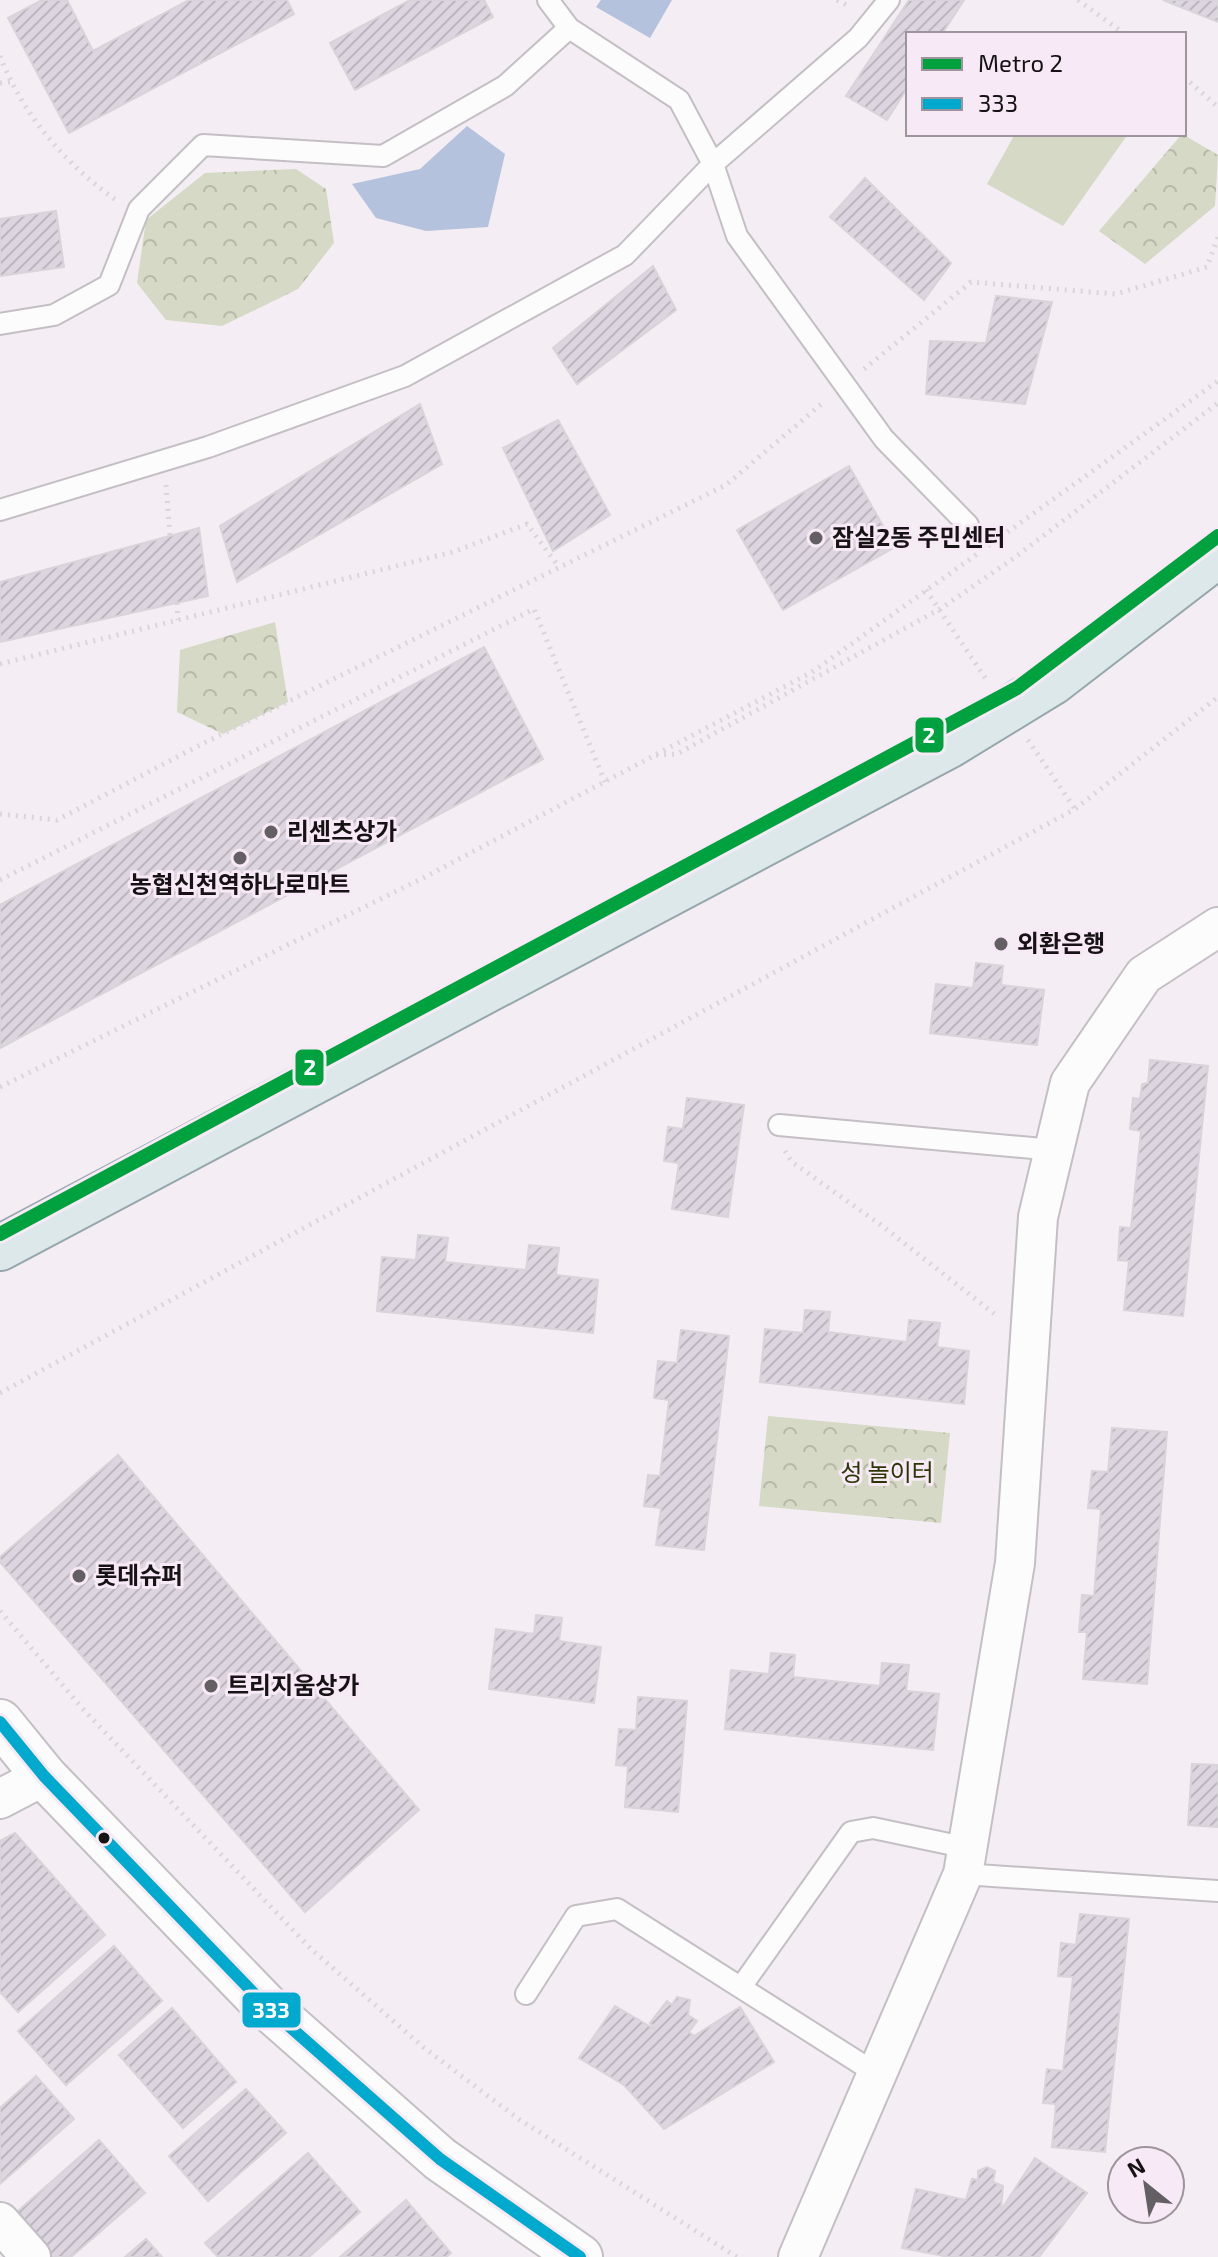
<svg xmlns="http://www.w3.org/2000/svg" width="1218" height="2257" font-family="'Exo 2','Noto Sans KR',sans-serif">
	<style>
		.park { fill: url(#park-crowns) }
		.pitch { fill: #d5d9c5 }
		.water { fill: #b4c2dd }
		.building { fill: url(#building-hatch); stroke: #d8d4d9; stroke-width: 2 }
		.lines { fill: none; stroke-linecap: round; stroke-linejoin: round }
		.service-casing { stroke: #c4bfc4; stroke-width: 24 }
		.minor-casing { stroke: #c4bfc4; stroke-width: 42 }
		.tertiary-casing { stroke: #c4bfc4; stroke-width: 48 }
		.primary-casing { stroke: #95a7ac; stroke-width: 48 }
		.path { stroke: #d9d6d8; stroke-width: 5; stroke-dasharray: 2 6; stroke-linecap: butt }
		.service { stroke: #fdfcfd; stroke-width: 20 }
		.minor { stroke: #fdfcfd; stroke-width: 38 }
		.tertiary { stroke: #fdfcfd; stroke-width: 44 }
		.primary { stroke: #dde8ea; stroke-width: 44 }
		.bus-1-casing { stroke: #f7eaf6; stroke-width: 18 }
		.bus-1 { stroke: #00a9ce; stroke-width: 12 }
		.metro-1-casing { stroke: #f7eaf6; stroke-width: 20 }
		.metro-1 { stroke: #00a23f; stroke-width: 14 }
		.poi-dot { fill: #645f63; stroke: #f7eaf6; stroke-width: 3 }
		.bus-dot { fill: #171216; stroke: #f7eaf6; stroke-width: 3 }
		.labels { text-anchor: middle; stroke-width: 6; stroke-linejoin: round; paint-order: stroke }
		.poi-label { font-size: 24px; font-weight: bold; fill: #171216; stroke: #f7eaf6; text-anchor: start }
		.park-label { font-size: 24px; fill: #2b3604; stroke: #f7eaf6 }
		.line-badge { stroke: #f7eaf6; stroke-width: 3 }
		.badge-label { font-size: 22px; text-anchor: middle; font-weight: bold; fill: #fff }
	</style>
	<defs>
		<pattern id="park-crowns" width="20" height="18" patternUnits="userSpaceOnUse" patternTransform="scale(2)"><rect width="20" height="18" fill="#d5d9c5"/><path d="M2 6a3 3 0 1 1 6 0M12 15a3 3 0 1 1 6 0" fill="none" stroke="#b6b9a8"/></pattern>
		<pattern id="building-hatch" width="6" height="6" patternUnits="userSpaceOnUse" patternTransform="scale(2)"><rect width="6" height="6" fill="#ddd5df"/><path d="M-1 1l2-2M0 6l6-6M5 7l2-2" fill="none" stroke="#bdb6bf"/></pattern>
	</defs>
	<rect width="100%" height="100%" fill="#f4edf3"/>
	<path class="park" d="M1182 134 1218 155 1215 206 1145 264 1099 231Z
		M296 169 326 189 334 243 298 289 222 326 166 320 137 283 146 220 205 173Z
		M275 622 288 702 223 734 177 712 180 650Z
		M768 1416 950 1433 941 1523 759 1506Z"/>
	<path class="pitch" d="M1015 134H1128L1063 226 987 184Z"/>
	<path class="water" d="M601 0H672L650 38 596 7Z
		M467 126 505 154 488 227 426 231 376 218 352 184 420 169Z"/>
	<path class="building" d="M42 0H67L93 51 189 0H287L294 14 69 133 8 18Z
		M410 0H484L493 17 355 90 330 43Z
		M909 0H964L942 34H908V87L887 120 846 96Z
		M1163 0H1218V22Z
		M865 178 951 263 924 300 830 217Z
		M56 211 64 267 0 276V219Z
		M653 266 676 310 577 384 553 348Z
		M996 296 1052 302 1025 404 926 394 930 341 986 343Z
		M420 404 442 464 237 582 220 526Z
		M558 420 610 515 553 551 503 448Z
		M849 466 895 547 783 610 737 530Z
		M199 528 208 596 0 642V582Z
		M484 647 543 759 0 1048V905Z
		M976 963 1003 966 1001 985 1044 990 1037 1045 930 1033 936 984 973 988Z
		M1150 1060 1208 1066 1183 1316 1124 1310 1129 1261 1118 1260 1120 1227 1131 1228 1141 1131 1130 1129 1133 1098 1140 1099 1142 1084 1148 1083Z
		M687 1098 744 1105 728 1217 672 1209 679 1163 664 1161 668 1127 683 1129Z
		M418 1235 448 1238 445 1262 526 1270 529 1245 559 1248 556 1275 598 1280 593 1333 377 1311 382 1257 416 1260Z
		M805 1310 830 1312 828 1332 907 1342 909 1320 940 1323 937 1347 969 1351 964 1404 760 1382 765 1329 803 1333Z
		M681 1330 729 1336 704 1550 656 1545 661 1508 644 1506 648 1475 660 1476 669 1400 654 1398 658 1361 677 1363Z
		M1112 1428 1167 1432 1147 1684 1083 1679 1087 1632H1079L1082 1595 1094 1596 1101 1509 1088 1508 1092 1471 1108 1472Z
		M118 1455 419 1810 305 1912 0 1562V1557Z
		M536 1615 562 1618 559 1641 601 1647 594 1703 489 1689 496 1629 534 1634Z
		M771 1653 795 1655 793 1677 880 1686 882 1663 909 1665 906 1691 939 1694 933 1750 725 1729 731 1670 769 1674Z
		M638 1697 687 1701 678 1812 625 1807 628 1766 616 1765 619 1729 636 1730Z
		M1192 1764 1218 1765V1827L1188 1825Z
		M15 1833 105 1935 18 2012 0 1992V1841Z
		M1080 1914 1129 1919 1105 2152 1052 2147 1056 2104 1043 2103 1047 2069 1063 2071 1073 1977 1058 1976 1061 1943 1076 1945Z
		M114 1946 162 2001 66 2085 18 2031Z
		M677 1997 690 2000 688 2015 697 2021 689 2032 694 2036 740 2007 774 2062 664 2129 624 2085 579 2058 615 2006 656 2030 650 2023 667 2001 672 2005Z
		M172 2008 236 2082 183 2128 119 2055Z
		M36 2076 74 2119 0 2184V2108Z
		M246 2089 286 2133 208 2201 169 2156Z
		M99 2140 145 2193 71 2257H47L11 2217Z
		M308 2153 360 2212 309 2257H218L205 2243Z
		M1035 2158 1087 2193 1039 2257H949L902 2248 916 2189 966 2200 972 2179 978 2180V2171L987 2167 995 2171 993 2182 1003 2186 1001 2210Z
		M406 2200 451 2253 446 2257H340Z
		M146 2239 162 2257H125Z"/>
	<g class="lines">
		<g class="service-casing">
			<path id="service" d="M569 28 679 100 713 164 737 236 884 439 968 525
				M0 324 54 315 109 285 139 209 203 145 383 156 505 86 569 28 548 0
				M0 510 208 447 405 376 625 255 713 164 858 38 889 0
				M779 1125 1054 1150
				M963 1874 1218 1891
				M741 1987 851 1832 873 1828 968 1848
				M526 1994 576 1916 617 1909 877 2074"/>
		</g>
		<g class="minor-casing">
			<path id="minor" d="M0 1799 44 1776
				M0 2222 31 2257
				M798 2257 963 1874 1015 1563 1038 1217 1070 1083 1144 975 1218 927"/>
		</g>
		<g class="tertiary-casing">
			<path id="tertiary" d="M0 1722 44 1776 264 2004 440 2159 580 2257"/>
		</g>
		<g class="primary-casing">
			<path id="primary" d="M0 1248 950 745 1053 682 1218 555"/>
		</g>
		<path class="path" d="M837 0 850 7
			M1078 0 1125 34
			M0 56C23 115 65 164 116 200
			M1184 77 1218 107
			M0 83 10 82
			M864 369 971 282 1116 294 1207 267 1218 237
			M166 485 170 536
			M988 546 1218 381
			M926 590 986 679
			M177 603 178 620
			M0 664 453 552 527 524 559 567
			M1028 740 1075 809
			M656 755 677 754 940 609 1014 558 1218 403
			M0 814 57 820 202 744 726 485 825 401
			M0 880 534 609 605 782
			M0 1087 423 878 812 672 980 552
			M785 1151 792 1162 881 1225 997 1316
			M0 1393 1075 809 1218 697
			M0 1611 82 1708 310 1948 423 2047 520 2120 737 2257"/>
		<use href="#service" class="service"/>
		<use href="#minor" class="minor"/>
		<use href="#tertiary" class="tertiary"/>
		<use href="#primary" class="primary"/>
		<g class="bus-1-casing">
			<path id="bus-1" d="M0 1722 44 1776 264 2004 440 2159 580 2257"/>
		</g>
		<use href="#bus-1" class="bus-1"/>
		<g class="metro-1-casing">
			<path id="metro-1" d="M0 1234 1017 688 1218 536"/>
		</g>
		<use href="#metro-1" class="metro-1"/>
	</g>
	<g class="poi-dot">
		<circle cx="816" cy="538" r="8"/>
		<circle cx="271" cy="832" r="8"/>
		<circle cx="240" cy="858" r="8"/>
		<circle cx="1001" cy="944" r="8"/>
		<circle cx="79" cy="1576" r="8"/>
		<circle cx="211" cy="1686" r="8"/>
	</g>
	<circle class="bus-dot" cx="104" cy="1838" r="7"/>
	<g class="labels">
		<g class="poi-label">
			<text x="832" y="546">잠실2동 주민센터</text>
			<text x="287" y="840">리센츠상가</text>
			<text x="240" y="893" text-anchor="middle">농협신천역하나로마트</text>
			<text x="1017" y="952">외환은행</text>
			<text x="95" y="1584">롯데슈퍼</text>
			<text x="227" y="1694">트리지움상가</text>
		</g>
		<g class="park-label">
			<text x="887" y="1481">성 놀이터</text>
		</g>
	</g>
	<g class="line-badge">
		<rect x="914" y="716" width="31" height="38" rx="8" fill="#00a23f"/>
		<rect x="294" y="1048" width="31" height="39" rx="8" fill="#00a23f"/>
		<rect x="241" y="1991" width="61" height="38" rx="8" fill="#00a9ce"/>
	</g>
	<g class="badge-label">
		<text x="929" y="743">2</text>
		<text x="310" y="1075">2</text>
		<text x="271" y="2018">333</text>
	</g>
	<rect x="906" y="32" width="280" height="104" fill="#f7eaf6" stroke="#9d949c" stroke-width="2"/>
	<rect x="922" y="58" width="40" height="12" fill="#00a23f" stroke="#9d949c" stroke-width="2"/>
	<text x="978" y="72" font-size="24" fill="#171216">Metro 2</text>
	<rect x="922" y="98" width="40" height="12" fill="#00a9ce" stroke="#9d949c" stroke-width="2"/>
	<text x="978" y="112" font-size="24" fill="#171216">333</text>
	<g transform="translate(1146 2185) rotate(330)"><circle r="38" fill="#f7eaf6" stroke="#9d949c" stroke-width="2"/>
	<path d="M0-6L14 30L0 20L-14 30Z" fill="#645f63"/>
	<text y="-12" font-size="22" font-weight="bold" text-anchor="middle" fill="#171216">N</text>
	</g>
</svg>
